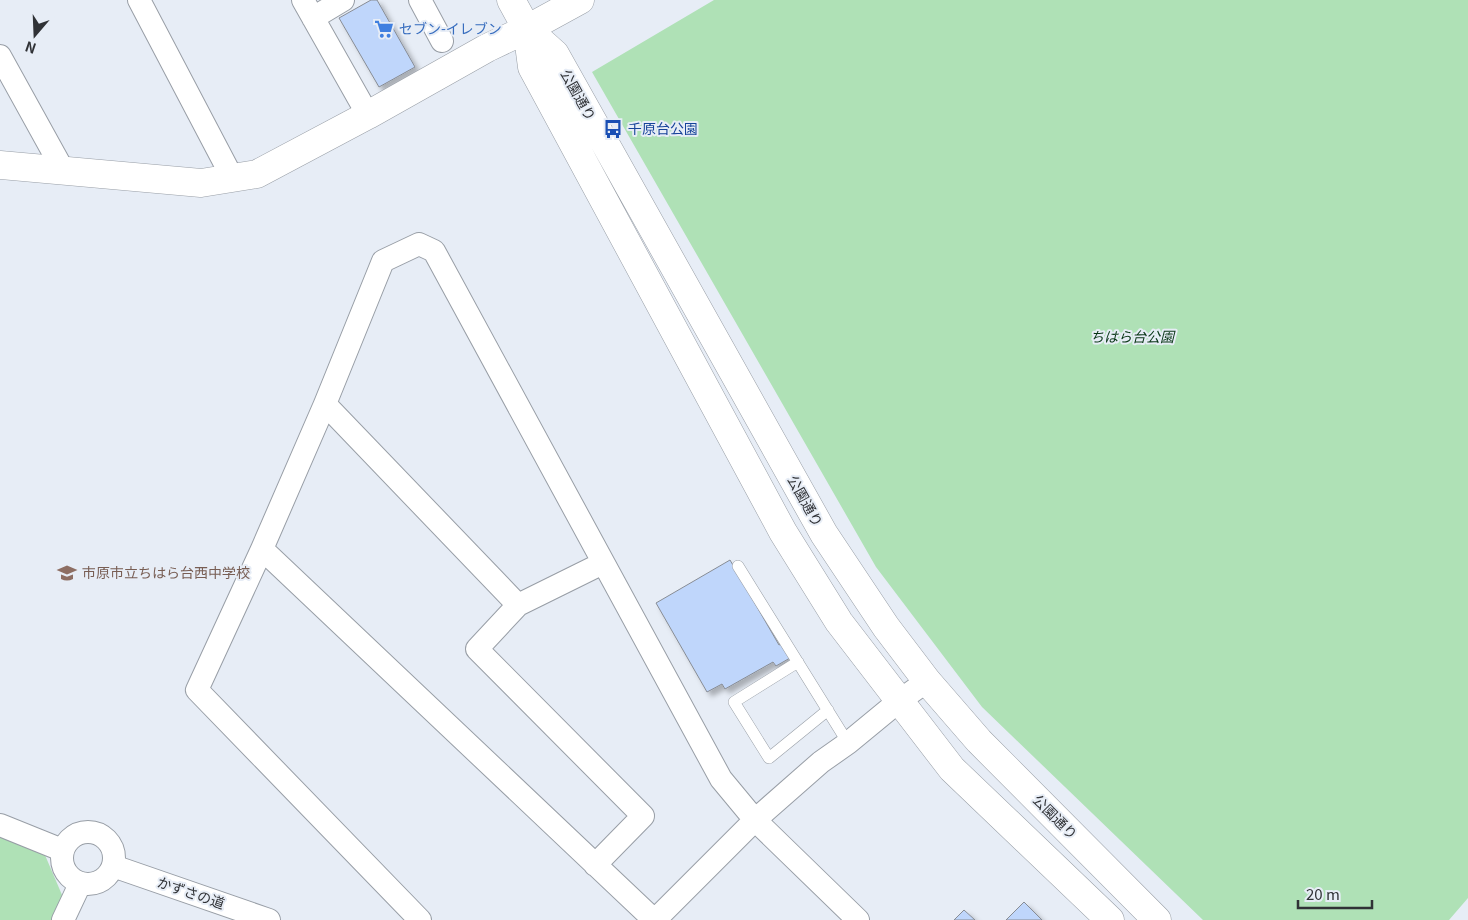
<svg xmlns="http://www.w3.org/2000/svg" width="1468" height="920" font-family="Georgia,'Noto Sans JP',serif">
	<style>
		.green { fill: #afe1b6 }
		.building { fill: #bfd6fb; stroke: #878c94; filter: url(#shadow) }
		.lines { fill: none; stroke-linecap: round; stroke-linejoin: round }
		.lane-casing { stroke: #989ea6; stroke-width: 12 }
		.street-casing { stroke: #989ea6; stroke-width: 24 }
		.secondary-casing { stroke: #989ea6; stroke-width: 29 }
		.lane { stroke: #fff; stroke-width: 11 }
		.street { stroke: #fff; stroke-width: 22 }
		.secondary { stroke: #fff; stroke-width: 28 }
		.labels { text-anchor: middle; stroke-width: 4; stroke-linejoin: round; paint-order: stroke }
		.shop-label { font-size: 14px; fill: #366cbe; stroke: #e7edf6; text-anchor: start }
		.street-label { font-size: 14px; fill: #303236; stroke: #e7edf6 }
		.transit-label { font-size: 14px; fill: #164399; stroke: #e7edf6; text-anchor: start }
		.park-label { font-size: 14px; font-style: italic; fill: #073514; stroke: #e7edf6 }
		.education-label { font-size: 14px; fill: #785e54; stroke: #e7edf6; text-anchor: start }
	</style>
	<defs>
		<filter id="shadow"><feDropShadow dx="4.5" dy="4.5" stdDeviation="2.5" flood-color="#0004"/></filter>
	</defs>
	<rect width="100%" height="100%" fill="#e7edf6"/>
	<path class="green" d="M714 0H1468V898L1449 920H1203L982 707 876 567 592 72Z
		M0 825 39 841 68 909 63 920H0Z"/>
	<path class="building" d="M371 0H377L415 67 379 87 339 18Z
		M730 560 779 645 781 644 790 658 776 666 773 662 725 689 722 684 707 692 656 603Z
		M1024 902 1042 920H1006Z
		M964 910 975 920H954Z"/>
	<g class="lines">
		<g class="lane-casing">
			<path id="lane" d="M738 566 848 743
				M798 662 734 702 769 758 828 710"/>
		</g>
		<g class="street-casing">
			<path id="street" d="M139 0 233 179
				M303 0 368 115
				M420 0 442 41
				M313 18 343 0
				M0 56 63 170
				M325 404 518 605
				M262 549 654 920
				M0 825 62 850
				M62 858a26 26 0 1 1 52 0a26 26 0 1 1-52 0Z
				M595 865 643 816 477 649 518 605 603 563
				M113 866 269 920
				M63 920 80 884
				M420 920 197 690 262 549 325 404 383 261 419 244 434 251 721 779 755 820 858 920
				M655 920 755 820 821 762 848 743 899 701 927 681"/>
		</g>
		<g class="secondary-casing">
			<path id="secondary" d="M511 0 527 29 532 67 783 532 839 622 952 769 1110 920
				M527 29 555 54 824 534 886 627 927 681 979 741 1157 920
				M0 165 201 183 257 174 368 115 487 48 527 29 580 0"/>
		</g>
		<use href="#lane" class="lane"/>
		<use href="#street" class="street"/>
		<use href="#secondary" class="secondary"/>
	</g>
	<defs>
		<g id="supermarket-bare" transform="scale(1.5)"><path d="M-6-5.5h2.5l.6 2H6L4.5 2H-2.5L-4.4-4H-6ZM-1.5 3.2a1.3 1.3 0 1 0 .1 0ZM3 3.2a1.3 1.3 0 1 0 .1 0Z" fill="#3f7fe0" stroke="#e7edf6" stroke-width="2.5" paint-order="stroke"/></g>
		<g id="bus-bare" transform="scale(1.5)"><path d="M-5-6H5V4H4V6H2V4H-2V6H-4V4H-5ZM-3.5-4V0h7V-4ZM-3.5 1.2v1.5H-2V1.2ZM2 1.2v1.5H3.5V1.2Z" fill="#1a4fb4" stroke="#e7edf6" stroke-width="2.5" paint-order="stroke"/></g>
		<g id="school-bare" transform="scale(1.5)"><path d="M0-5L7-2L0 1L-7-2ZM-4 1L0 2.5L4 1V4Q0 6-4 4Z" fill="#8d6e63" stroke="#e7edf6" stroke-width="2.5" paint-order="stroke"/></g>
	</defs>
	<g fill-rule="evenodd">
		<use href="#supermarket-bare" x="384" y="29"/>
		<use href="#bus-bare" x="613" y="129"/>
		<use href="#school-bare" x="67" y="573"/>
	</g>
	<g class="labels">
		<g class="shop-label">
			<text x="399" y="34">セブン-イレブン</text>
		</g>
		<g class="street-label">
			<text transform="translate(578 95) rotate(61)" y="5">公園通り</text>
			<text transform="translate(805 501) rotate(61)" y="5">公園通り</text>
			<text transform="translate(1055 817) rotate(45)" y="5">公園通り</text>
			<text transform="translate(191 893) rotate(19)" y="5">かずさの道</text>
		</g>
		<g class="transit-label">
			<text x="628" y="134">千原台公園</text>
		</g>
		<g class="park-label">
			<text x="1132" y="342">ちはら台公園</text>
		</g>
		<g class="education-label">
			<text x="82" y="578">市原市立ちはら台西中学校</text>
		</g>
	</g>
	<g transform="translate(35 35) rotate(199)" stroke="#e7edf6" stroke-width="4" paint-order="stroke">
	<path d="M0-4L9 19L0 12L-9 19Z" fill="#303236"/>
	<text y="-8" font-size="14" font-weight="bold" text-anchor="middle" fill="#303236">N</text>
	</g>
	<path d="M1298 900v8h74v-8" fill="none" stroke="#303236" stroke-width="2.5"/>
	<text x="1306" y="900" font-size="15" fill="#303236" stroke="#e7edf6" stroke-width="4" paint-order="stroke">20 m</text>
</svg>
